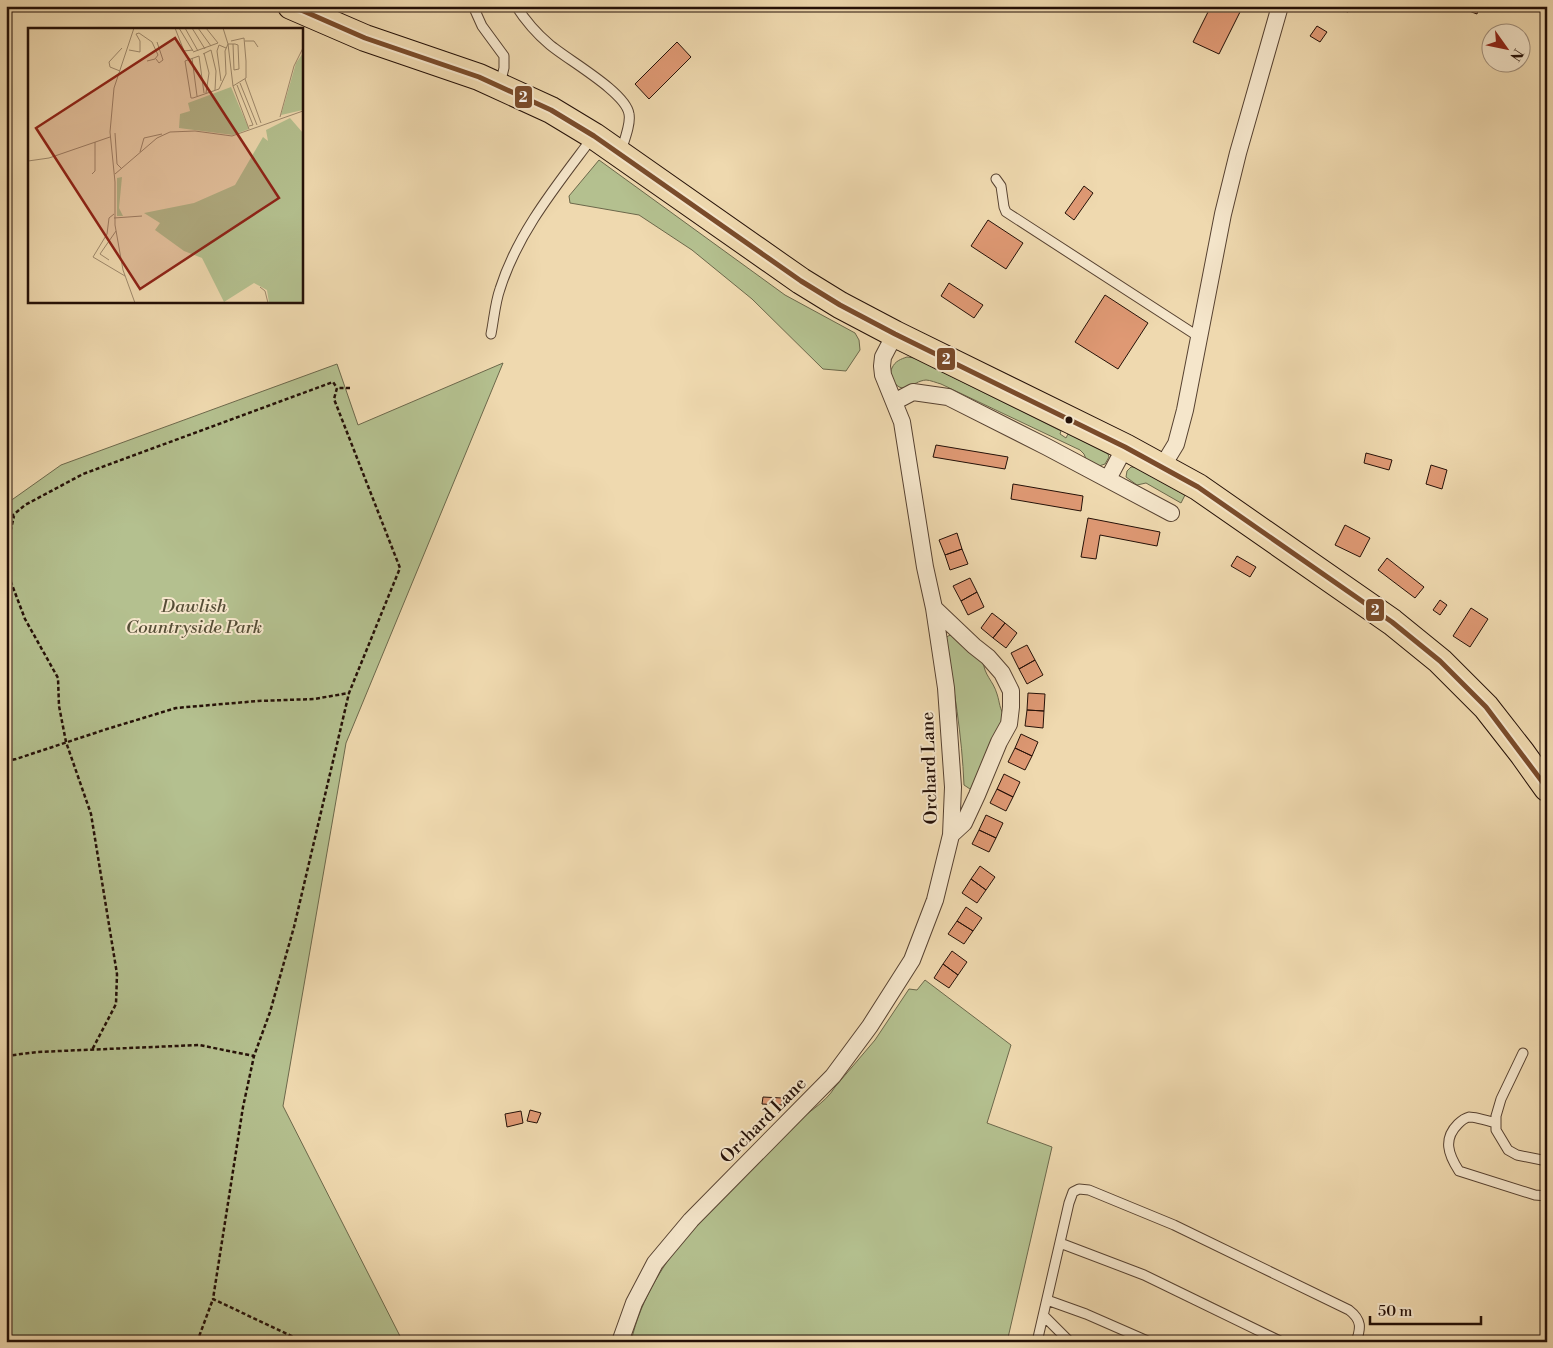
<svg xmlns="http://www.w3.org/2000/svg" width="1553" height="1348" font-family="'Libre Bodoni',serif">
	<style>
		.green { fill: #b4c08f; stroke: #6c684b }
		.building { fill: #df9974; stroke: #241007 }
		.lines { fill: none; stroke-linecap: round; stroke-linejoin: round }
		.service-casing { stroke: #574231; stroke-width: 11 }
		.minor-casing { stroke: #574231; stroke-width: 18 }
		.primary-casing { stroke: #241007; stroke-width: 28 }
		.path { stroke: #241007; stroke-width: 2.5; stroke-dasharray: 4 2.5; stroke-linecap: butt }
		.service { stroke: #f5e6cb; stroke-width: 9 }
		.minor { stroke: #f5e6cb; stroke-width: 16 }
		.primary { stroke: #efd9af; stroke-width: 26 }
		.bus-1-casing { stroke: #f5e6cb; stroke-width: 9 }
		.bus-1 { stroke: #7a4b2a; stroke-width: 5 }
		.bus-dot { fill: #241007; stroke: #f5e6cb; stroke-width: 2 }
		.labels { text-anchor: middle; stroke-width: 4; stroke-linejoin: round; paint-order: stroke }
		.park-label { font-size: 18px; font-style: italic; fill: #564e37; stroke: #f5e6cb }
		.street-label { font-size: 18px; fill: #241007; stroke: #f5e6cb }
		.inset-road { fill: none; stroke: #9e896c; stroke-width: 1 }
		.view { fill: #8f2418; fill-opacity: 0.15; stroke: #8f2418; stroke-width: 2.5 }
		.inset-edge { fill: none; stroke: #241007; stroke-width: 2.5 }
		.line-badge { stroke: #f5e6cb; stroke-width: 2 }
		.badge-label { font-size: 14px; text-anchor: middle; font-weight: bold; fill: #fff }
	</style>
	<rect width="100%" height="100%" fill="#efd9af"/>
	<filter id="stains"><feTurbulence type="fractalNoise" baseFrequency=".004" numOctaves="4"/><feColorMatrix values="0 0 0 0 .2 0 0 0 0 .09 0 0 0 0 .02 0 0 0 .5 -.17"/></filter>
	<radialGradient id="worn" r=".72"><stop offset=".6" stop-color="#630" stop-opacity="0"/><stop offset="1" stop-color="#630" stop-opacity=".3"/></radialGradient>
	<path class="green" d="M599 160 785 295 855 333 859 340 860 350 846 371 823 369 752 299 692 250 639 215 570 203 569 196Z
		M907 357 915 358 1061 431 1060 434 1066 438 1068 434 1108 454 1109 457 1105 464 1099 466 1086 459 1084 454 1080 450 941 384C937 383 930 380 926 380 912 381 903 398 892 379 890 375 890 372 892 368 895 361 901 359 907 357Z
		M503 363 346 743 283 1106 403 1342H6V504L61 465 337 364 358 425Z
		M1131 467H1135L1185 495 1181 503 1146 483 1137 485 1126 477 1127 471Z
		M951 635 983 660C984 676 993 680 997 694 1000 703 999 708 1005 717L974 786 970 789 964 785C962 736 954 687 945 639L948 636Z
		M925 980 1011 1045 987 1123 1052 1147 1007 1342H631C650 1255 730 1189 790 1128 804 1114 825 1104 835 1087L875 1040 909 989 917 990Z"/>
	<path class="building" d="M1211 6H1243L1219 54 1193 42Z
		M1337 6H1350L1348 12 1336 9Z
		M1462 6H1479L1477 14 1461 8Z
		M1317 26 1327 32 1320 42 1310 36Z
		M677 42 691 57 649 99 635 84Z
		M1084 186 1093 193 1074 220 1065 213Z
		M988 220 1023 243 1006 269 971 246Z
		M949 283 983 305 974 318 941 296Z
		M1105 295 1148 323 1118 369 1075 342Z
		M936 445 1008 457 1005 469 933 457Z
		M1366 453 1392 460 1389 470 1364 463Z
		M1431 465 1447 470 1442 489 1426 484Z
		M1013 484 1083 496 1081 511 1011 499Z
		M1088 518 1160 532 1157 546 1100 535 1096 559 1081 557Z
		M1345 525 1370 538 1360 557 1335 545Z
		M957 533 962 549 945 555 939 540Z
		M962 549 968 564 950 570 945 555Z
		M1237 556 1256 567 1250 577 1231 566Z
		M1387 558 1424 587 1415 598 1378 570Z
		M970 578 977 592 961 601 953 586Z
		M977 592 984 607 968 615 961 601Z
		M1440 600 1447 605 1440 615 1433 610Z
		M1471 608 1488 619 1470 647 1453 636Z
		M992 613 1005 623 993 638 981 628Z
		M1005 623 1017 633 1006 648 993 638Z
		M1027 645 1035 660 1019 669 1011 653Z
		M1035 660 1043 675 1027 684 1019 669Z
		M1028 693 1045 694 1044 711 1027 710Z
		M1027 710 1044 711 1043 728 1025 726Z
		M1021 734 1038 742 1032 756 1015 748Z
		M1015 748 1032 756 1025 770 1008 762Z
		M1004 774 1020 782 1013 797 997 789Z
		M997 789 1013 797 1006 811 990 803Z
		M986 815 1003 823 996 838 979 830Z
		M979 830 996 838 989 852 972 844Z
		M980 866 995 877 986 890 971 879Z
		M971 879 986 890 977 903 962 893Z
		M966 907 982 918 973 931 957 921Z
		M957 921 973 931 964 944 948 934Z
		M952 951 967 962 958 975 943 964Z
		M943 964 958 975 949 988 934 978Z
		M763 1097 782 1098V1105L762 1104Z
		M530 1110 541 1113 537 1123 527 1121Z
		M521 1111 523 1123 507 1127 505 1114Z"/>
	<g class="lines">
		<g class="service-casing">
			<path id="service" d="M473 6 482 26 504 56V68L500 84
				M516 6C525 20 536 33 549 44 566 59 626 92 629 114 631 124 624 141 621 151
				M996 179 1001 186 1004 207 1006 212 1199 337
				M491 334C494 319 495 303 500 289 518 232 557 185 592 138
				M1523 1053 1501 1099 1496 1116V1130L1508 1150 1517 1155 1547 1161
				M1496 1123C1489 1121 1475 1117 1469 1117 1465 1118 1461 1121 1458 1124 1443 1139 1448 1154 1459 1171L1535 1195 1547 1196
				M1060 1243 1144 1275 1282 1342
				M1047 1300 1086 1314 1150 1342
				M1044 1316 1070 1342
				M1037 1342 1069 1203 1073 1192 1079 1189 1089 1190 1174 1225 1349 1310C1362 1320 1361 1328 1356 1342"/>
		</g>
		<g class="minor-casing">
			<path id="minor" d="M894 402 913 392 948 397 1047 447 1171 513
				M1162 467 1176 444 1185 410 1223 214 1238 153 1280 6
				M1108 479 1125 447
				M934 608 974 646 988 657 1002 673 1011 691V707L1009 724 999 742 977 795 964 823 951 835
				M620 1342 634 1303 655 1263 691 1220 833 1076 870 1026 912 960 935 900 951 835 953 787 946 688 934 608 925 567 902 422 883 375 882 366 883 357 895 334"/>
		</g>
		<g class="primary-casing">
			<path id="primary" d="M291 6 365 38 479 77 551 110 594 136 801 281 840 305 895 334 1125 447 1198 487 1392 622 1440 661 1486 707 1522 753 1547 788"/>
		</g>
		<path class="path" d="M6 521 25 505 83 474 333 382 337 388
			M6 550 14 516
			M6 569 25 619 58 678 59 706 66 742 91 814 117 974 116 1004 92 1050
			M6 761 16 759 107 729 176 708 258 701 314 699 349 693
			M6 1056 37 1052 199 1045 254 1056
			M197 1342 213 1299
			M304 1342 213 1299 243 1107 254 1056 270 1012 294 927 349 693 400 568 334 399 337 388H352"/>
		<use href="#service" class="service"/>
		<use href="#minor" class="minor"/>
		<use href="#primary" class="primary"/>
		<g class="bus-1-casing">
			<path id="bus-1" d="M292 6 365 38 479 77 551 110 594 136 801 281 840 305 895 334 1125 447 1198 487 1392 622 1440 661 1486 707 1547 788"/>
		</g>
		<use href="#bus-1" class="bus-1"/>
	</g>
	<circle class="bus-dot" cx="1069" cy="420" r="4.5"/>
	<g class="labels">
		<g class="park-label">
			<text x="194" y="612">Dawlish<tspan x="194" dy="21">Countryside Park</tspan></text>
		</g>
		<g class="street-label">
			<text transform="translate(929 768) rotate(-92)" y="6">Orchard Lane</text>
			<text transform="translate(763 1120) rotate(-45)" y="6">Orchard Lane</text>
		</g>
	</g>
	<g transform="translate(28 28)">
		<rect width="275" height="275" fill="#efd9af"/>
		<path d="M275 25V82L253 87 268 35ZM203 59 221 101 205 107 151 100 152 86 162 83 160 75ZM262 90 275 105V275H241L239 262 226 255 196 274 174 230 156 223 127 202 132 195 116 185 166 175 207 157 235 109 240 113 238 102ZM94 149 91 180 95 188H89V150Z" fill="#b4c08f"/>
		<path class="inset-road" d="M106 0 86 60 82 104 87 154V197L95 242 107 275M147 0 156 23 165 22M151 0 165 23M157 0 170 23M164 0 177 21M170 0 183 18M203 13 216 10 218 33V50L205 58 200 16H207L210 17 211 41 206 42 205 16M217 13H226L230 19M101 22 112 24V13L108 6 111 5 124 14 130 27 127 31 119 33M165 24 190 15 178 0M176 25 181 45 178 65M175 26 183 22 188 43 187 62M164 30 169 68M128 31 131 35 135 32 129 14M92 43 82 39 81 34 94 20M217 51 233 95M193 53 189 23 191 17 198 20M212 55 229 97M209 57 225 97 221 98M205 58 221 101M176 65 171 28 157 33 163 70H165L191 61 198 46 197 23 200 16 195 0M252 89 266 38 275 20M87 105 89 136 94 141M112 124 116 110 134 106M0 133 21 130 82 109M64 146 67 143V114M87 146 129 110 142 104 167 103 204 108 275 83M86 186 81 190 79 206 65 229 97 248M86 190 114 188M81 232 72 226 88 203M232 259 237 263 240 275M11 275H29"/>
		<path class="view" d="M147 10 251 170 112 261 8 100Z"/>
		<rect width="275" height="275" class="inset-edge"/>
	</g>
	<g class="line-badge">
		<rect x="514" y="85" width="19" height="24" rx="5" fill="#7a4b2a"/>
		<rect x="936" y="347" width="20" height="24" rx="5" fill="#7a4b2a"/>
		<rect x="1365" y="598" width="20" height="24" rx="5" fill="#7a4b2a"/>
	</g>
	<g class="badge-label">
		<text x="523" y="102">2</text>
		<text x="946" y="364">2</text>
		<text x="1375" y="615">2</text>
	</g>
	<rect width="1553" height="1348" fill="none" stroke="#efd9af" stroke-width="25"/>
	<rect x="8" y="8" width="1538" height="1333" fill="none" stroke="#241007" stroke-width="2.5"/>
	<rect x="12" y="12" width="1528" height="1323" fill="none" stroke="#241007"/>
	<g transform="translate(1506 48) rotate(123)"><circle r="24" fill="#f5e6cb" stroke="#a1907d"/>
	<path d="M0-4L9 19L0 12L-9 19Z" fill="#8f2418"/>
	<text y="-8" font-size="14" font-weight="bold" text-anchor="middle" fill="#241007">N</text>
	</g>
	<path d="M1370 1316v8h111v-8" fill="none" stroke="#241007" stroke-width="2.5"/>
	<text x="1378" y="1316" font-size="15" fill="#241007" stroke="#f5e6cb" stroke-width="4" paint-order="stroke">50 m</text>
	<rect width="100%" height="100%" filter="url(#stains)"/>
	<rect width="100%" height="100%" fill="url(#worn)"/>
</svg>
